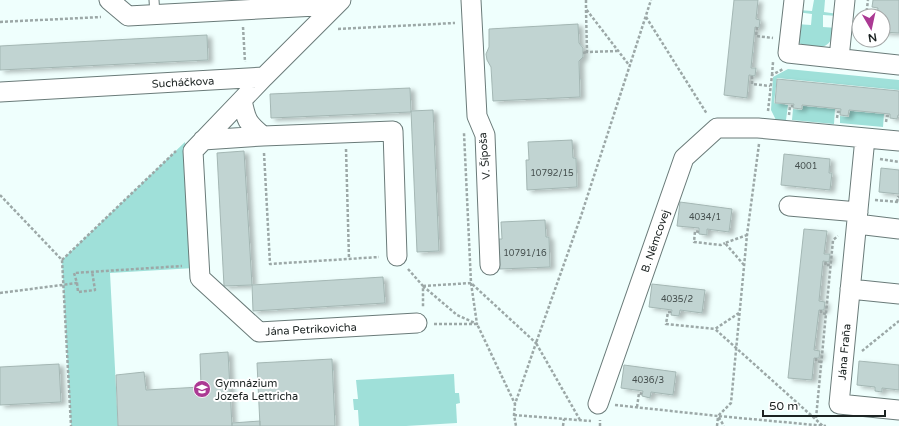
<svg xmlns="http://www.w3.org/2000/svg" width="899" height="426" font-family="'Varela Round',sans-serif">
	<style>
		.green { fill: #9fe0d9 }
		.building { fill: #c1d4d2; stroke: #a4b7b4; filter: url(#shadow) }
		.lines { fill: none; stroke-linecap: round; stroke-linejoin: round }
		.service-casing { stroke: #6a7b79; stroke-width: 11 }
		.minor-casing { stroke: #6a7b79; stroke-width: 21 }
		.path { stroke: #9ca8a7; stroke-width: 2.5; stroke-dasharray: 3 2; stroke-linecap: butt }
		.service { stroke: #fff; stroke-width: 9 }
		.minor { stroke: #fff; stroke-width: 19 }
		.labels { text-anchor: middle; stroke-width: 4; stroke-linejoin: round; paint-order: stroke }
		.number-label { font-size: 9px; fill: #454f4e }
		.street-label { font-size: 11px; fill: #1c2322; stroke: #fff }
		.poi-label { font-size: 11px; fill: #1c2322; stroke: #fff; text-anchor: start }
	</style>
	<defs>
		<filter id="shadow"><feDropShadow dx="4.5" dy="2.5" stdDeviation="2" flood-color="#0004"/></filter>
	</defs>
	<rect width="100%" height="100%" fill="#effffd"/>
	<path class="green" d="M814 0H825L824 12 838 14V16L823 15V27L837 28C831 41 829 49 812 47 806 46 803 46 798 42L796 24 811 25 812 14 797 12 798 10 812 11Z
		M788 69 899 80V90L777 78 774 103 788 105 786 120H776L771 110 773 77Z
		M803 106 835 109 834 124 792 120 793 109 802 110Z
		M850 111 884 114 883 127 840 123V116L849 117Z
		M185 142 194 268 110 273 118 426H71L62 260Z
		M454 374 455 393H459L460 403 456 404 457 423 406 426H359L358 410H354L353 399H358L356 380Z"/>
	<path class="building" d="M734 0H758L756 19 760 20 759 28 755 27 751 68H756L755 76 749 75 747 98 724 95Z
		M873 0H899V33L883 32V16H877L878 8 872 7Z
		M578 24 579 43 583 48V57L579 61 580 97 493 101 491 67 487 60 486 54 489 47V29Z
		M207 35 208 60 0 70V46Z
		M777 79 899 91V115H898L897 119 890 118V114L849 110 848 116 840 115 841 109 802 105V109L793 108 794 104 775 103Z
		M410 88 411 112 271 118 270 94Z
		M433 110 439 251 417 252 411 111Z
		M572 140 573 158H576L577 187 527 190 526 160H529L528 142Z
		M244 151 252 285 224 286 217 153Z
		M784 154 830 159 829 173H832L830 190 781 185Z
		M881 168 899 170V194L879 192Z
		M680 202 732 209 729 232 707 229V235L699 234V228L677 226Z
		M545 220 546 237H549L550 267 500 269 499 239H502L501 222Z
		M804 229 827 231 824 254H830L829 262 823 261 819 301 825 302 824 310H819L814 350 820 351 819 358H814L812 380 788 378Z
		M383 277 385 303 253 311 252 285Z
		M652 284 705 290 702 313 680 310 679 316 671 315 672 310 649 307Z
		M228 352 232 426H118L116 375 144 372 146 390 201 387 200 354Z
		M332 359 335 426H260L257 363Z
		M859 361 899 365V390L882 388V392L875 391V387L857 385Z
		M59 364 61 402 0 405V367Z
		M624 365 676 372 673 395 651 392 650 398 642 396 643 391 621 388Z
		M260 421V426H232V423Z"/>
	<g class="lines">
		<g class="service-casing">
			<path id="service" d="M154 0 155 14"/>
		</g>
		<g class="minor-casing">
			<path id="minor" d="M109 0 128 16 336 5
				M471 0 477 116 485 135 490 265
				M794 0 788 53 899 65
				M839 58 845 0
				M264 77 193 151 200 278 259 332 417 323
				M0 92 264 77 341 0
				M242 100C246 120 247 123 263 136L393 131 397 256
				M865 138 839 404 899 410
				M203 140 263 136
				M789 206 858 212
				M857 224 899 229
				M850 289 899 294
				M598 404 684 158 717 128H758L899 141"/>
		</g>
		<path class="path" d="M586 0V9L629 65
			M586 10 587 52 617 51
			M866 16 868 0
			M646 17 707 114
			M0 22 101 17
			M243 27 245 62
			M757 27 756 36 773 38
			M338 29 455 23
			M583 53 587 52
			M772 75 773 62
			M752 76V84L770 86
			M768 111 772 75 783 69
			M789 115 790 106H793
			M837 118 838 112H841
			M886 122 887 116H890
			M759 144 747 235 731 403 718 416 826 426
			M346 149 349 259
			M264 153 270 264 379 257
			M880 159 899 162
			M0 195 62 260 71 426
			M875 200 899 202
			M897 202 898 197H899
			M699 232 695 231 694 242 721 245 725 243
			M62 260 176 151
			M826 262 825 265H831
			M744 265 725 243 747 235
			M408 269 423 286V307
			M77 283 78 292 95 290 92 271
			M423 286 457 315 477 324 471 283 464 133
			M423 286 471 283 536 343 515 404 514 415 516 426
			M0 293 77 283 74 273 182 266
			M821 310V313L826 314
			M671 312H668L666 324 715 329
			M739 313 715 329 823 426
			M434 324H477L515 404
			M862 351 899 321
			M816 358V361L821 362
			M615 405 718 416 724 426
			M637 407 639 393 642 394
			M514 415 591 421
			M816 418 833 240 838 236
			M580 420 536 343 581 216 651 0
			M563 426 564 419
			M600 426V420
			M717 426 718 417"/>
		<use href="#service" class="service"/>
		<use href="#minor" class="minor"/>
	</g>
	<defs>
		<g id="school-disc" transform="scale(0.9)"><circle r="9.5" fill="#ab3993" stroke="#fff"/><path d="M0-5L7-2L0 1L-7-2ZM-4 1L0 2.5L4 1V4Q0 6-4 4Z" fill="#fff"/></g>
	</defs>
	<g fill-rule="evenodd">
		<use href="#school-disc" x="202" y="389"/>
	</g>
	<g class="labels">
		<g class="number-label">
			<text x="806" y="169">4001</text>
			<text x="552" y="176">10792/15</text>
			<text x="705" y="220">4034/1</text>
			<text x="525" y="256">10791/16</text>
			<text x="677" y="302">4035/2</text>
			<text x="648" y="383">4036/3</text>
		</g>
		<g class="street-label">
			<text transform="translate(183 82) rotate(-3)" y="4">Sucháčkova</text>
			<text transform="translate(484 156) rotate(-95)" y="4">V. Šípoša</text>
			<text transform="translate(655 241) rotate(-71)" y="4">B. Němcovej</text>
			<text transform="translate(311 329) rotate(-3)" y="4">Jána Petrikovicha</text>
			<text transform="translate(844 352) rotate(-85)" y="4">Jána Fraňa</text>
		</g>
		<g class="poi-label">
			<text x="215" y="387">Gymnázium<tspan x="215" dy="13">Jozefa Lettricha</tspan></text>
		</g>
	</g>
	<g transform="translate(871 28) rotate(171)"><circle r="19" fill="#ffffff" stroke="#a4a7a7"/>
	<path d="M0-3L7 15L0 10L-7 15Z" fill="#ab3993"/>
	<text y="-6" font-size="11" font-weight="bold" text-anchor="middle" fill="#1c2322">N</text>
	</g>
	<path d="M763 410v6h122v-6" fill="none" stroke="#1c2322" stroke-width="2"/>
	<text x="769" y="410" font-size="12" fill="#1c2322" stroke="#ffffff" stroke-width="3" paint-order="stroke">50 m</text>
</svg>
